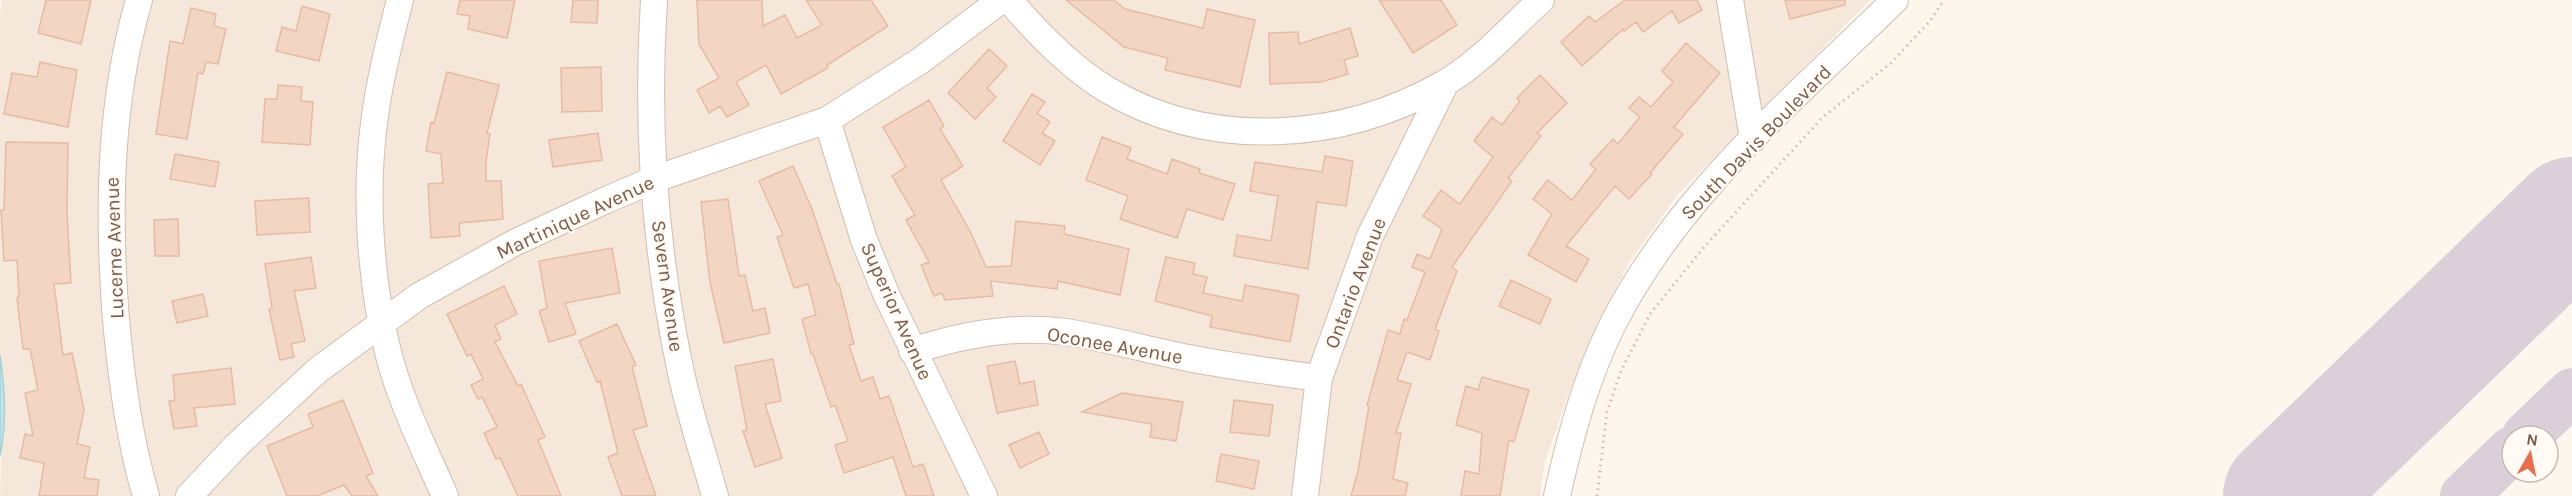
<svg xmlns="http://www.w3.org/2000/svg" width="2572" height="496" font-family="Karla,sans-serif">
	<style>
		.residential { fill: #f5e8da }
		.water { fill: #bfe3e8; stroke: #a5d3da; stroke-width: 1.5 }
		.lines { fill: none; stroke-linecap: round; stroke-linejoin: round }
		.taxiway { stroke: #dbcfda; stroke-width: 48 }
		.runway { stroke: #dbcfda; stroke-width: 122 }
		.building { fill: #f3d5c3; stroke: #e6bba3; stroke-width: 1.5 }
		.minor-casing { stroke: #d1beb0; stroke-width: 28 }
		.path { stroke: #d9b8a5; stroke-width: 3; stroke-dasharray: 1.5 4.5; stroke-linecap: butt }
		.minor { stroke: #fff; stroke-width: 26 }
		.labels { text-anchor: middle; stroke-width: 4.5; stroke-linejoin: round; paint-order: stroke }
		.street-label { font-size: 20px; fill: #7a5c4d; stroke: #fffaf3 }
	</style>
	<rect width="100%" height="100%" fill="#fdf6ec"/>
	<path class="residential" d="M2 0H1870L1678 194 1628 264 1594 332 1565 403 1544 465 1540 496H0L4 381 0 354V15Z"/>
	<path class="water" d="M0 355C5 388 7 424 0 456Z"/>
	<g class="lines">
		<path class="taxiway" d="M2526 436 2572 392
			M2464 496 2512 450"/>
		<path class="runway" d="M2284 496 2572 218"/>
	</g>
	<path class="building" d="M46 0H91L81 44 38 33Z
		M460 0H515L507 38 468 29 470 16 457 14Z
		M573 0H598L597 23 571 22Z
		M697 0H762L763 26 785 15 797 38 822 25 806 0H871L888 26 827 65 828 68 781 94 766 65 736 82 749 105 727 117 720 106 709 113 697 90 719 78 699 44Z
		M1066 0H1114L1125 9 1203 28 1207 9 1255 20 1240 87 1165 70 1168 58 1124 47Z
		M1379 0H1441L1457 25 1413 53Z
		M1625 0H1697L1702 10 1679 23 1672 11 1643 32 1636 22 1624 31 1623 29 1582 66 1561 42 1589 16 1595 22Z
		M1785 0H1845V5L1790 19Z
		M302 6 330 14 319 61 276 51 282 27 296 31Z
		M191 8 216 14 214 26 226 29 218 64 206 62 203 74 198 73 187 139 156 134 170 41 183 44Z
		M1350 28 1358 56 1344 60 1348 74 1321 82 1270 84 1269 33 1298 32 1299 44Z
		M1686 43 1720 73 1674 127 1683 134 1650 173 1652 174 1629 199 1615 186 1566 246 1589 259 1576 282 1528 255 1552 214 1533 199 1548 180 1572 200 1596 169 1590 164 1613 139 1618 144 1640 117 1629 108 1639 97 1651 107 1673 82 1662 71Z
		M989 49 1007 66 987 88 996 97 975 119 948 93Z
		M40 62 77 70 68 127 4 114 12 73 37 77Z
		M601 67 602 111 562 112 561 68Z
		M447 72 499 85 487 133 490 134 486 161V181H501L503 219 459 223 460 236 431 238 428 184 443 183 441 154 426 151 431 122 434 123Z
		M1540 75 1567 103 1537 133 1541 136 1508 178 1512 181 1452 267 1457 271 1435 329 1439 331 1430 360 1407 352 1397 380 1411 384 1396 433H1401L1393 479 1408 483 1405 496H1351L1358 471 1369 406 1367 405 1388 330 1400 334 1404 319 1407 320 1425 272 1412 267 1417 254 1430 259 1442 229 1423 216 1441 190 1460 204 1493 157 1474 141 1492 117 1502 125 1520 101 1517 98Z
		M278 85 302 87 301 101 313 102 310 145 262 142 265 99H277Z
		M1032 94 1045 102 1037 113 1050 122 1042 133 1055 141 1040 165 1003 141Z
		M929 100 944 126 940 129 963 166 941 180 971 233 986 267 1011 266 1016 221 1065 226 1064 234 1129 249 1120 295 1058 281 1057 289 991 281 993 296 945 300 942 293 934 296 921 265 929 262 906 220 915 215 892 176 906 167 883 127Z
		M598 133 602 160 553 167 549 140Z
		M1102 137 1131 148 1127 159 1167 174 1172 159 1200 169 1199 173 1235 184 1223 220 1187 209 1177 238 1120 219 1128 196 1086 180Z
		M6 142 68 143 67 213 71 283 54 284 63 355 72 353 84 410 77 444 90 447 84 478 99 480 97 496H39L44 463 20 458 25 434 33 436 25 393 38 390 30 349H23L17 298 19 297 17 260 4 261 1 210H4Z
		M175 154 219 162 215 187 170 179Z
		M1325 156 1353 161 1346 206 1317 202 1308 269 1234 256 1237 235 1271 241 1278 196 1250 191 1255 162 1322 172Z
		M793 166 812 209 837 284H839L854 344 849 345 861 381 873 377 880 399 889 396 913 467 923 464 934 496H906L893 457 844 473 835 445 848 441 835 405 831 407 813 354H811L802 319 816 315 808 284 794 288 777 237 783 235 759 181Z
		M309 198 310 232 257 235 255 201Z
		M728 199 739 276 745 275 753 311 765 308 770 333 724 343 710 282 701 202Z
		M178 219 179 256H155L154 220Z
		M612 248 620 293 565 303 576 334 549 342 539 311 547 308 539 261Z
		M311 257 316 288 294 291 305 341 291 344 294 357 280 360 269 309 272 308 265 264Z
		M1166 257 1195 263 1193 274 1207 277 1203 293 1242 301 1245 285 1299 295 1290 342 1210 327 1212 316 1155 301Z
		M1511 280 1551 299 1540 324 1499 306Z
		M504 286 517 314 495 325 501 339 495 342 518 386 521 384 545 437 538 440 561 496H518L500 458 496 459 484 433 497 427 482 397 478 399 471 385 483 379 471 354 467 356 447 314Z
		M203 294 208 316 177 323 172 301Z
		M617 324 636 365 632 367 647 426 633 430 656 496H622L608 457 618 453 600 381 597 382 579 341Z
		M773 359 781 401 765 404 782 458 755 467 743 431 747 430 735 366Z
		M1015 361 1020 384 1034 381 1038 405 997 413 987 366Z
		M231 368 235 404 194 408 197 426 174 429 169 401 175 400 173 375Z
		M1482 377 1529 390 1514 442 1509 440 1500 496H1461L1465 471 1479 474 1482 433 1456 425 1466 386 1478 390Z
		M1122 393 1183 402 1176 441 1150 437 1152 424 1082 412Z
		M343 400 373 473 366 476 378 496H352L344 485 317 496H287L267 446 313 427 308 414Z
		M1234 400 1273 405 1269 436 1230 432Z
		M1039 432 1049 454 1020 468 1009 445Z
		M1221 454 1259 461 1254 489 1216 481Z"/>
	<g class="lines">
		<g class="minor-casing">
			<path id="minor" d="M139 0C110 101 108 204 115 307 120 371 128 435 146 496
				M400 0C390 38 380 77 375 116 364 191 370 283 389 356 402 405 425 450 445 496
				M654 0C646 122 655 249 680 368 689 412 703 453 715 496
				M1009 0C1037 33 1069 66 1106 89 1210 151 1342 142 1445 83 1482 61 1509 29 1541 0
				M1730 0 1753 139
				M827 120 864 240 887 296 984 496
				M912 351C960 335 1015 325 1066 332 1105 338 1144 349 1183 357 1228 366 1274 372 1319 378
				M189 496 237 445 318 370 419 296 514 243 604 201 655 179 827 120 920 61 1001 0
				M1305 496 1319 378 1370 236 1446 82
				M1557 496C1570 438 1586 377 1613 324 1678 195 1794 99 1895 0"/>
		</g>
		<path class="path" d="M1597 496 1607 412 1621 371 1650 314 1705 246 1823 117 1891 63 1930 21 1944 0"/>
		<use href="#minor" class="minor"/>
	</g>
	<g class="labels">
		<g class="street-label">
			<text transform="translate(1756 142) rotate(-46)" y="7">South Davis Boulevard</text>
			<text transform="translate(575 217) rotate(-25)" y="7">Martinique Avenue</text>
			<text transform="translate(114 248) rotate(-92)" y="7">Lucerne Avenue</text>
			<text transform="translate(1355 283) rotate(-69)" y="7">Ontario Avenue</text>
			<text transform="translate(668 286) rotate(82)" y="7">Severn Avenue</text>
			<text transform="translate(897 311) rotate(66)" y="7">Superior Avenue</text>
			<text transform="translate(1115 345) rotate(10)" y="7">Oconee Avenue</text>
		</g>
	</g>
	<g transform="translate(2530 454) rotate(9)"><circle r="28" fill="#fffaf3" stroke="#cabbb1" stroke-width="1.5"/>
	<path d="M0-4.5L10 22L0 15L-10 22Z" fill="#e76f51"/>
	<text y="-9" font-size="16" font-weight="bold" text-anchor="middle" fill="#7a5c4d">N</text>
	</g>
</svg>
